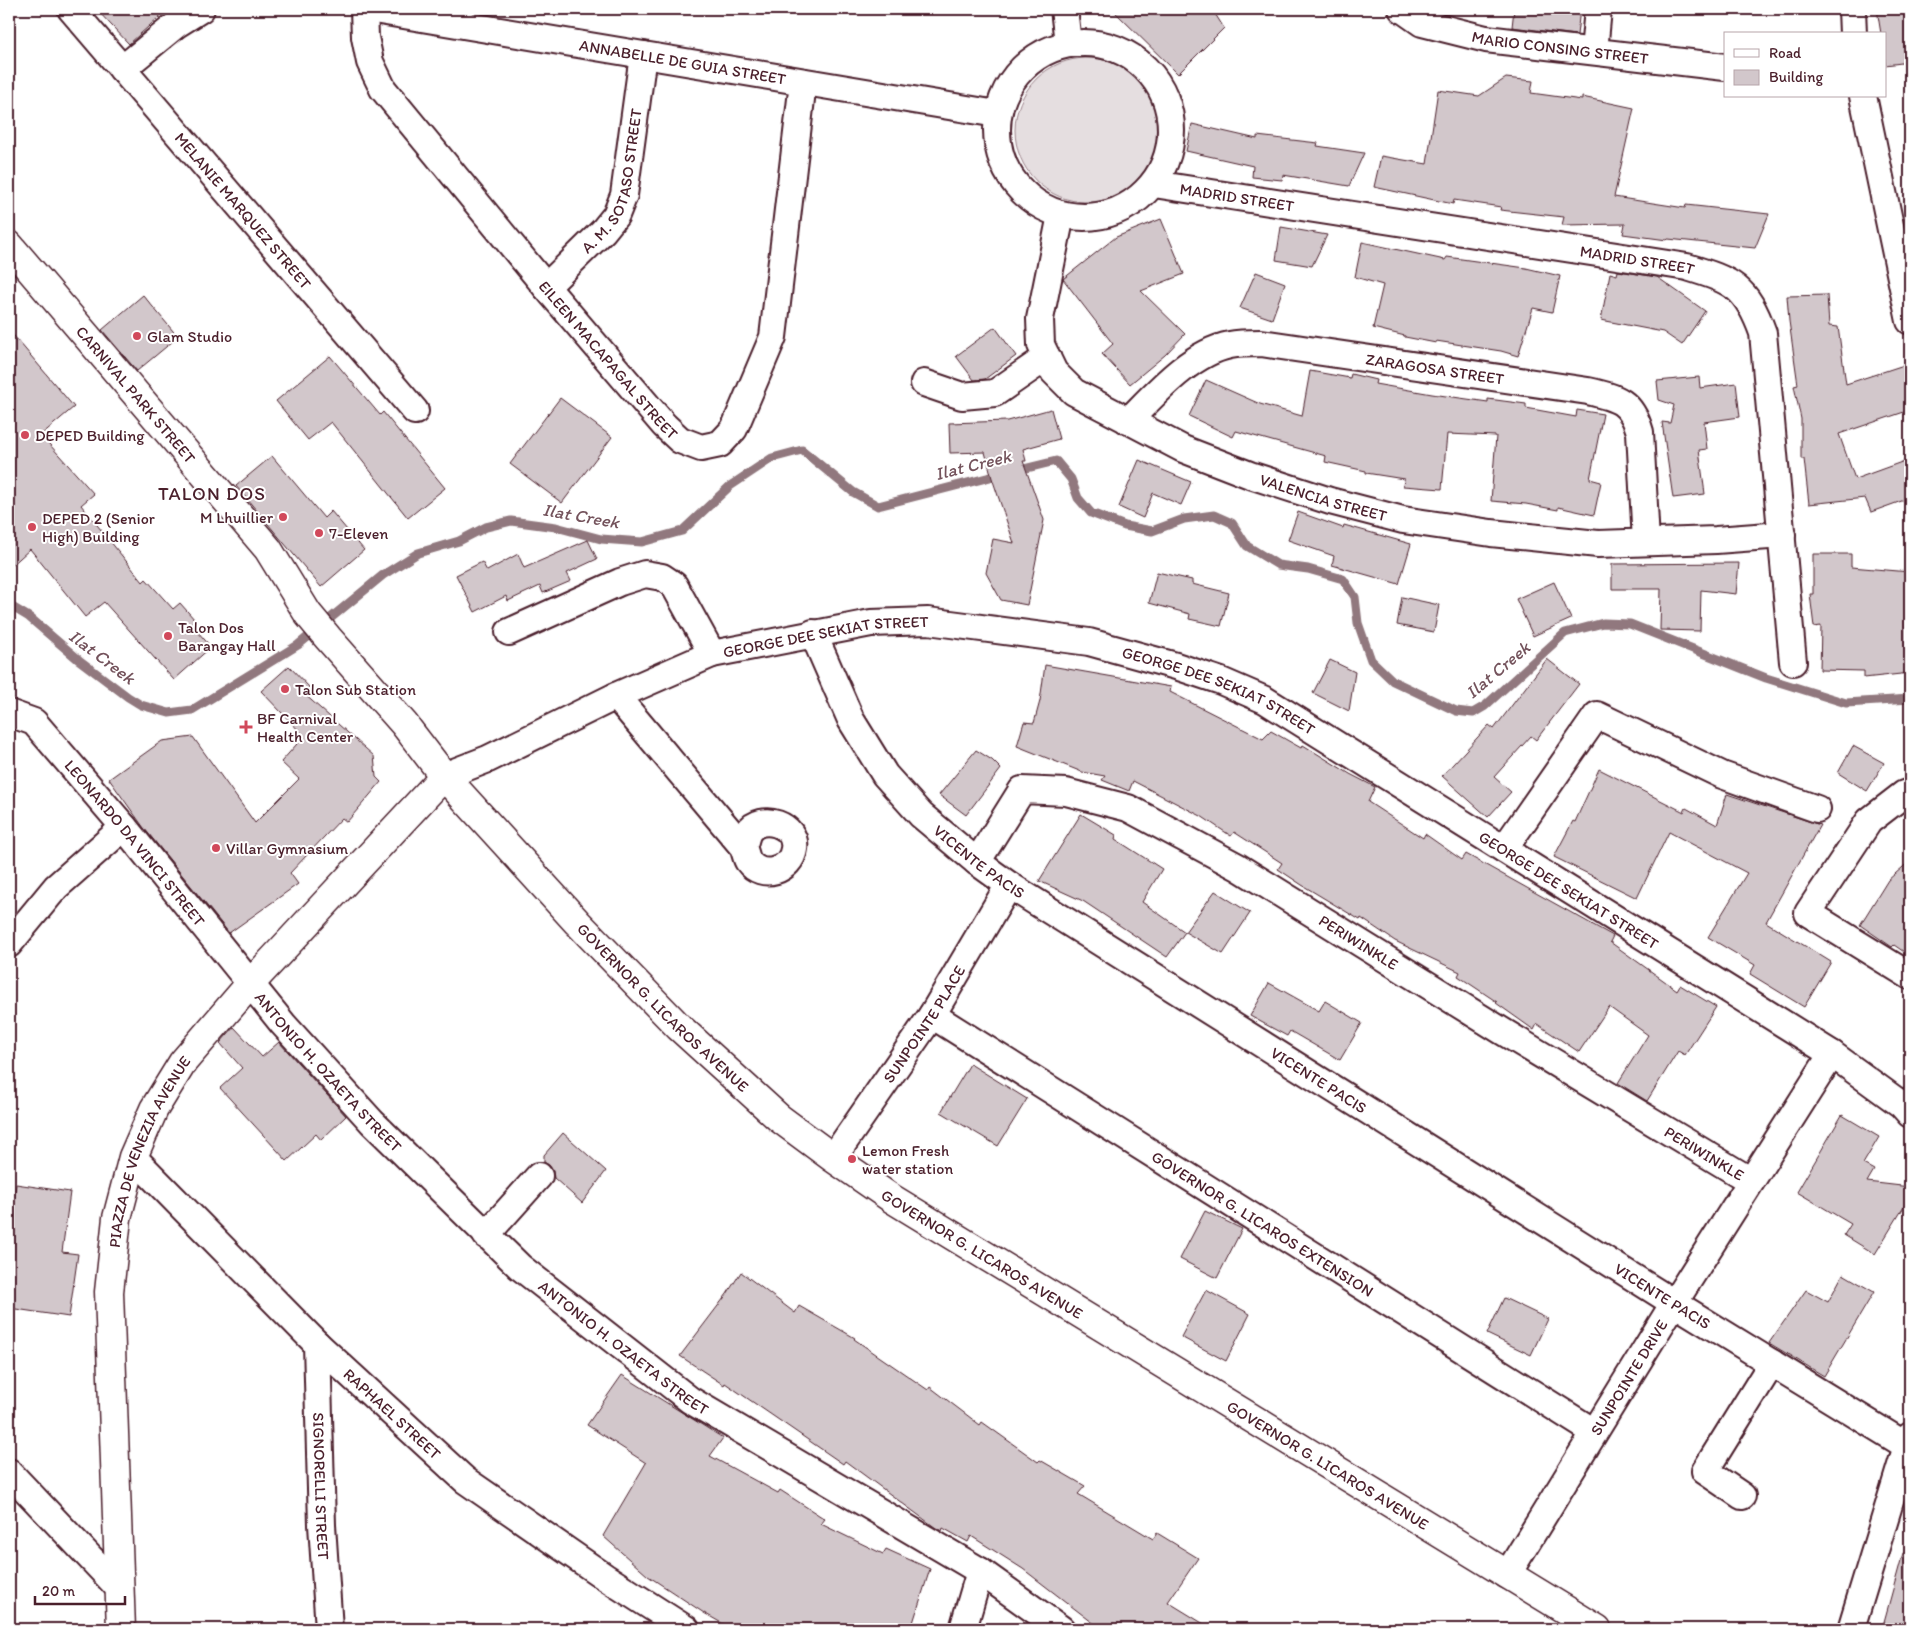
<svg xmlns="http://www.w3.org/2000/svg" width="1919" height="1638" font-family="Itim,sans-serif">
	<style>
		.green { fill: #e5dee0; stroke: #987e86 }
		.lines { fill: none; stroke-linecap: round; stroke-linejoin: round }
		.stream { stroke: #91787e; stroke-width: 9 }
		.building { fill: #d2c7cb; stroke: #4a1f2b }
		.minor-casing { stroke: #4a1f2b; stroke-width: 30 }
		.tertiary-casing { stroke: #4a1f2b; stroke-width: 31 }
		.minor { stroke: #fff; stroke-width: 26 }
		.tertiary { stroke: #fff; stroke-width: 28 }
		.poi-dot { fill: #d1495b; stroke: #fff; stroke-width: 2 }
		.labels { text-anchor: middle; stroke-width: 4; stroke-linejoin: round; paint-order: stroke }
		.street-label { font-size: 16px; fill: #4a1f2b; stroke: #fff }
		.poi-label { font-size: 16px; fill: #4a1f2b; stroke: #fff; text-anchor: start }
		.water-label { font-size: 18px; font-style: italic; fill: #74535c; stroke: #fff }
		.quarter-label { font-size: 19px; letter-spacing: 1px; fill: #4a1f2b; stroke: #fff }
	</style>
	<rect width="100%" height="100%" fill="#fff"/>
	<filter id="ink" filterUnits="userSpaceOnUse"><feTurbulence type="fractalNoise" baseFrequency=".02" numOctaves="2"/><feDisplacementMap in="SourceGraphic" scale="10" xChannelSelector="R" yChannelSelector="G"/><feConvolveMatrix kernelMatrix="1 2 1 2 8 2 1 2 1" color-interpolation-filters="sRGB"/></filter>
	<g filter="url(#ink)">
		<path class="green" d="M1015 130a72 72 0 1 1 144 0a72 72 0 1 1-144 0Z"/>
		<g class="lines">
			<path class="stream" d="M1015 471 1056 461 1071 479 1078 498 1091 513 1125 526 1152 531 1184 519 1214 515 1232 523 1247 546 1278 565 1308 569 1343 579 1355 597 1358 623 1371 660 1393 681 1456 711 1473 713 1485 706 1565 633 1603 623 1630 624 1766 678 1846 703 1910 699
				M9 605 29 617 79 660 128 697 141 705 169 713 192 710 298 645 383 575 418 553 459 541 486 527 511 521 556 527 601 539 642 542 682 531 730 486 772 458 802 450 853 492 878 506 1002 474"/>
		</g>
		<path class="building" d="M96 9H168L129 44Z
			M1112 9H1212L1224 28 1178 74Z
			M1514 9H1580L1577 35 1512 27Z
			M1877 9H1910V62L1885 65V34H1881Z
			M1506 78 1533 81 1531 93 1582 100V97L1634 108 1614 197 1685 208 1686 205 1769 214 1755 248 1668 239 1667 240 1623 234 1625 224 1562 225 1564 217 1500 210 1501 207 1454 200 1453 204 1374 187 1381 156 1427 164 1438 90 1479 96Z
			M1192 124 1257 139V136L1318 143 1317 146 1364 153 1349 186 1283 175 1282 180 1252 177 1253 166 1186 151Z
			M1161 219 1184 274 1141 291 1185 334 1165 355 1130 384 1102 354 1113 344 1063 279 1116 237Z
			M1281 227 1327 235 1312 266 1276 260Z
			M1362 242 1445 260 1447 257 1526 268 1560 276 1552 312 1533 308 1518 356 1501 351 1436 341V343L1405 337V336L1373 328 1383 285 1355 277Z
			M1618 271 1657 277 1705 311 1682 345 1663 332 1601 320 1610 273 1617 275Z
			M1256 272 1285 283 1272 319 1240 308Z
			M143 295 178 337 137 371 102 330Z
			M1827 295 1829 326 1838 327 1846 384 1910 363V410L1839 434 1855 479 1910 459V498L1871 512 1865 498 1809 504 1804 459H1801V419L1794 386 1798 385 1789 321 1787 296Z
			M995 327 1016 356 985 379 974 380 956 356Z
			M9 330 74 407 41 435 94 494 81 505 143 582 146 579 173 609 180 603 195 620 191 624 211 647 174 680 104 602 85 617 30 549 9 568Z
			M330 356 380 415 383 412 445 488 408 518 331 422 308 440 276 401Z
			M1310 371 1350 378 1351 374 1376 380 1375 384 1432 394 1488 402V399L1526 404V408L1576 417 1577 410 1603 414 1590 479 1601 482 1594 515 1558 507V510L1526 504 1491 501 1496 436 1447 434 1442 489 1403 486 1404 479 1366 473V471L1325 462 1326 456 1236 431 1233 437 1189 416 1206 380 1260 404 1302 416Z
			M1699 377 1700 388 1736 383 1740 417 1704 422 1707 449 1699 450 1705 494 1673 498 1662 422 1670 423 1674 405 1659 400 1657 381Z
			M560 398 612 437 562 503 510 464Z
			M1051 409 1059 439 1023 449 1026 461H1023L1044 520 1027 605 1001 600 986 573 993 539 1014 543 992 478 985 452 950 453 949 423 1007 421Z
			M272 456 324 518 331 511 364 550 321 587 236 486Z
			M1139 460 1191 482 1181 505 1153 493 1143 518 1119 507Z
			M1298 512 1343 528 1344 525 1411 544 1399 584 1332 565 1334 556 1288 540Z
			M588 540 597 559 567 573 571 581 543 593 540 586 508 601 506 596 475 612 456 575 482 562 487 571 518 554 524 568Z
			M1813 554H1851V567L1910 572V673L1864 678V671L1820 670 1821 626 1814 627 1810 594H1813Z
			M1739 563 1736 594 1701 590 1700 631 1660 630 1661 589H1612V564Z
			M1157 572 1192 580V584L1229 593 1221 626 1189 619 1190 614 1149 603Z
			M1554 582 1571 619 1533 636 1516 599Z
			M1402 597 1439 605 1434 632 1397 625Z
			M1547 659 1579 684 1536 740 1531 736 1494 777 1511 792 1488 817 1442 776 1489 725 1494 729Z
			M1330 660 1355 672 1349 711 1313 693Z
			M1045 665 1171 687 1170 692 1263 739 1271 731 1301 748 1303 745 1350 774 1375 787 1368 802 1423 838 1425 834 1462 860 1466 854 1613 936 1610 942 1677 990 1680 985 1716 1007 1685 1055 1678 1051 1647 1101 1618 1083 1648 1035 1609 1007 1579 1052 1537 1024 1534 1030 1496 1003 1497 1002 1458 976 1460 972 1395 941 1361 918 1360 920 1302 885 1278 869 1282 863 1234 832 1231 836 1201 816 1133 781 1129 791 1102 780 1105 776 1082 772 1017 746 1024 722 1034 723 1040 701Z
			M289 666 309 687 303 693 374 756 376 777 381 782 347 822 342 818 290 873 298 884 229 933 144 828 109 779 162 741 193 737 255 823 299 779 281 762 304 736 261 691Z
			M1853 746 1884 763 1867 791 1838 773Z
			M976 750 992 760 1001 769 966 815 939 795Z
			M1599 769 1684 812 1686 808 1717 825 1727 794 1820 825 1766 922 1831 962 1804 1007 1750 974 1755 965 1708 937 1747 873 1669 832 1637 898 1554 857 1573 821 1575 822Z
			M1081 814 1116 835 1115 839 1162 869 1142 902 1185 932 1167 957 1083 901 1039 881Z
			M1910 861V956L1894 945 1892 947 1860 925 1888 880Z
			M1215 891 1250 913 1223 954 1185 932Z
			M1269 983 1319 1011 1325 1001 1362 1023 1340 1060 1290 1031 1287 1036 1250 1016Z
			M234 1027 262 1057 279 1042 346 1116 321 1140 316 1134 287 1161 220 1088 242 1068 220 1043Z
			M970 1064 1027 1099 998 1146 941 1112Z
			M1842 1115 1879 1137 1863 1164 1874 1170 1867 1182 1910 1187V1197L1875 1254 1844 1235 1851 1224 1797 1192Z
			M563 1133 606 1171 582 1203 554 1178 553 1171 549 1165 544 1162V1155Z
			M16 1184 70 1192 62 1252 78 1254 69 1317 9 1308V1234Z
			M1205 1211 1242 1229 1217 1278 1180 1259Z
			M741 1272 795 1313 799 1306 855 1338 854 1339 928 1390 930 1387 980 1425 982 1422 1038 1462 1040 1460 1085 1486 1078 1494 1153 1539 1157 1533 1198 1558 1168 1602 1212 1629H1101L1023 1569 971 1536 968 1542 943 1528 942 1531 936 1528 845 1461 843 1464 725 1383 724 1385 680 1356 727 1294Z
			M1843 1274 1874 1292 1824 1376 1769 1343 1806 1290 1828 1302Z
			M1206 1290 1250 1314 1226 1361 1181 1337Z
			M1504 1298 1548 1319 1531 1355 1487 1334Z
			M622 1375 723 1438 710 1456 778 1493 780 1490 825 1519 821 1524 883 1554 886 1549 930 1569 911 1629H732L704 1613 648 1576 603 1536 646 1463 587 1425Z
			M1903 1553 1910 1554V1629H1882Z"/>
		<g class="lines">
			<g class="minor-casing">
				<g id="minor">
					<path id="s1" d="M71 9 415 411"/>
					<path id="s2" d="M364 9 365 37 370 62 383 89 546 287 664 425 680 440 701 448 720 444 734 429 773 337 803 82"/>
					<path id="s3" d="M368 9 997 114"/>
					<path d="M1064 9 1068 43"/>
					<path id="s4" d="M1402 9 1422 23 1486 39 1725 67"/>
					<path d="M1852 9 1853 34"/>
					<circle cx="1084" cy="130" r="87"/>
					<path d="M1594 51 1598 9"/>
					<path d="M122 69 177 24 201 9"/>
					<path d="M1863 96 1910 321"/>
					<path id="s5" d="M1154 184 1687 267C1733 281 1746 286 1763 333L1793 662"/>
					<path id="s6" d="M1061 215 1040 319 1041 345 1054 372 1074 392 1183 449 1250 475 1330 501 1403 520 1491 533 1598 544 1716 540 1782 535"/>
					<path id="s7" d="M546 287 603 231 616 215 624 195 643 55"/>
					<path d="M924 383 962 396 995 393 1047 357"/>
					<path id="s8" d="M1128 421C1155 394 1190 353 1230 345 1239 343 1251 343 1261 343L1588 391C1618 398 1631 401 1640 432L1646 542"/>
					<path d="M509 632 620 582 645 574 662 577 674 585 712 654"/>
					<path id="s9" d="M813 633 851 720 885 775 921 815 977 862 1009 885 1674 1303 1907 1446"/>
					<path d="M616 696 743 847C745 851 746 858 748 861 762 881 791 870 794 849 798 825 761 812 748 832 746 836 745 842 743 847"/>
					<path id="s10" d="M9 713 34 722 124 827 283 1024 372 1122 520 1267 690 1400 980 1571 1061 1629"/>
					<path id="s11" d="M444 776 488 759 616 696 712 654 871 623 928 621 1089 642 1176 666 1221 681 1265 700 1832 1054 1902 1105 1910 1114"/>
					<path d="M1910 792 1904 794 1869 821 1808 913 1910 976"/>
					<path d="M1504 849 1597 715 1722 775 1817 809"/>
					<path id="s12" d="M977 862 1022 790 1066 792 1128 808 1238 867 1502 1031 1751 1181"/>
					<path d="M9 944 56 887 124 827"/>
					<path id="s13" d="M932 1015 1594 1432"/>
					<path id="s14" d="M133 1157 317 1344 465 1480 605 1577 686 1629"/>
					<path id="s15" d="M833 1158 932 1015 1009 885"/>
					<path d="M486 1235 539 1176"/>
					<path id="s16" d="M317 1344 322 1525 329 1629"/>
					<path d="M9 1472 118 1587"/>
					<path d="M1742 1496 1705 1471 1772 1363"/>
					<path id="s17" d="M1507 1575 1674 1303 1832 1054"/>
					<path d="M963 1629 980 1571"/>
					<path d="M1851 1629 1910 1436"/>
				</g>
			</g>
			<g class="tertiary-casing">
				<g id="tertiary">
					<path id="s18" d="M9 245 268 549 308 614 328 638 404 724 444 776 577 922 679 1027 779 1118 833 1158 891 1198 1597 1629"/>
					<path id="s19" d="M121 1629 109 1292 117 1218 133 1157 154 1109 183 1062 250 984 444 776"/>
				</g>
			</g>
			<use href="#minor" class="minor"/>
			<use href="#tertiary" class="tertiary"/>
		</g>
	</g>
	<g class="poi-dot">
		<circle cx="137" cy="336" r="5"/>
		<circle cx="25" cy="435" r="5"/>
		<circle cx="283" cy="517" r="5"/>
		<circle cx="32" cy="527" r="5"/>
		<circle cx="319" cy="533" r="5"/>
		<circle cx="168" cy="636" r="5"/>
		<circle cx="285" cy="689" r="5"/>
		<path d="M243.5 719.5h5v5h5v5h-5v5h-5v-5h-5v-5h5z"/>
		<circle cx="216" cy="848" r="5"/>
		<circle cx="852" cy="1159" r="5"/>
	</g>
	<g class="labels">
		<g class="street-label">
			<text dy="6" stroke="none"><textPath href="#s4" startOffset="165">MARIO CONSING STREET</textPath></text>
			<text dy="6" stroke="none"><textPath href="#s3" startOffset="319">ANNABELLE DE GUIA STREET</textPath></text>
			<text dy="6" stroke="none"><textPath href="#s7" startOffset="131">A. M. SOTASO STREET</textPath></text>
			<text dy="6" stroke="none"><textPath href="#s5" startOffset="84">MADRID STREET</textPath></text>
			<text dy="6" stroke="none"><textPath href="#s1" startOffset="265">MELANIE MARQUEZ STREET</textPath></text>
			<text dy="6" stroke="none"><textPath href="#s5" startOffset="489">MADRID STREET</textPath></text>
			<text dy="6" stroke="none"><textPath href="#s2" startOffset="436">EILEEN MACAPAGAL STREET</textPath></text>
			<text dy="6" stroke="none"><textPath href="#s8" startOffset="336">ZARAGOSA STREET</textPath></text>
			<text dy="6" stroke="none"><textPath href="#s18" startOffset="196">CARNIVAL PARK STREET</textPath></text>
			<text dy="6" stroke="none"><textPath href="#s6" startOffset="462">VALENCIA STREET</textPath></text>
			<text dy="6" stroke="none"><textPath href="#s11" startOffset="410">GEORGE DEE SEKIAT STREET</textPath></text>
			<text dy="6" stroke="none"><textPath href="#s11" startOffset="815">GEORGE DEE SEKIAT STREET</textPath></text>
			<text dy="6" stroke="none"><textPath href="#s10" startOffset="184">LEONARDO DA VINCI STREET</textPath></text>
			<text dy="6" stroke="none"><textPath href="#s9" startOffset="288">VICENTE PACIS</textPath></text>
			<text dy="6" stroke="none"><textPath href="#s11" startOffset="1220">GEORGE DEE SEKIAT STREET</textPath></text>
			<text dy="6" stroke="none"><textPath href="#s12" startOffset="460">PERIWINKLE</textPath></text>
			<text dy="6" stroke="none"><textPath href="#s18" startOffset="1006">GOVERNOR G. LICAROS AVENUE</textPath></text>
			<text dy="6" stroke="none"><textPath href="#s15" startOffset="162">SUNPOINTE PLACE</textPath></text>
			<text dy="6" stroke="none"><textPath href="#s10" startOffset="484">ANTONIO H. OZAETA STREET</textPath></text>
			<text dy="6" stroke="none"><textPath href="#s9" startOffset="692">VICENTE PACIS</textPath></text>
			<text dy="6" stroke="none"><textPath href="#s12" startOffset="865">PERIWINKLE</textPath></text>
			<text dy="6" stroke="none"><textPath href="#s19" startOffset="485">PIAZZA DE VENEZIA AVENUE</textPath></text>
			<text dy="6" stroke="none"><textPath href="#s13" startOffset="391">GOVERNOR G. LICAROS EXTENSION</textPath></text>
			<text dy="6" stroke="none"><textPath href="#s18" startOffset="1411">GOVERNOR G. LICAROS AVENUE</textPath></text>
			<text dy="6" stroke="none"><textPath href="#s9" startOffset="1098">VICENTE PACIS</textPath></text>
			<text dy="6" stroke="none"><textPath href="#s10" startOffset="889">ANTONIO H. OZAETA STREET</textPath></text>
			<text dy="6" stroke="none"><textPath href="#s17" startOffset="232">SUNPOINTE DRIVE</textPath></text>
			<text dy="6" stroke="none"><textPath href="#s14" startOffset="365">RAPHAEL STREET</textPath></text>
			<text dy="6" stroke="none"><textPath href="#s18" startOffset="1816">GOVERNOR G. LICAROS AVENUE</textPath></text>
			<text dy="6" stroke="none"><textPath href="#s16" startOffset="142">SIGNORELLI STREET</textPath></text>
		</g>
		<g class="poi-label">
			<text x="147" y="342">Glam Studio</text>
			<text x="35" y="441">DEPED Building</text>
			<text x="273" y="523" text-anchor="end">M Lhuillier</text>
			<text x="42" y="524">DEPED 2 (Senior<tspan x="42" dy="18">High) Building</tspan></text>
			<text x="329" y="539">7-Eleven</text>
			<text x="178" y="633">Talon Dos<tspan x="178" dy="18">Barangay Hall</tspan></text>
			<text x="295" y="695">Talon Sub Station</text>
			<text x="257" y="724">BF Carnival<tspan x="257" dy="18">Health Center</tspan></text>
			<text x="226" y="854">Villar Gymnasium</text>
			<text x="862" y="1156">Lemon Fresh<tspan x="862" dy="18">water station</tspan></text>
		</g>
		<g class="water-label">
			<text transform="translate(973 465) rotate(-14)" y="6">Ilat Creek</text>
			<text transform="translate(581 516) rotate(10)" y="6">Ilat Creek</text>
			<text transform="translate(102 657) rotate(37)" y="6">Ilat Creek</text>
			<text transform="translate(1498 670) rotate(-40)" y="6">Ilat Creek</text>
		</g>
		<g class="quarter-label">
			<text x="212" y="500">TALON DOS</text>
		</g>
	</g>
	<rect width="1919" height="1638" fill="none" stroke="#fff" stroke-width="30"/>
	<rect x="15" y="15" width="1889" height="1608" fill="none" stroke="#4a1f2b" stroke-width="2" filter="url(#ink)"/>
	<rect x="1724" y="32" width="162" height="65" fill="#ffffff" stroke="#b7a5aa"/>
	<rect x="1734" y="49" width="25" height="8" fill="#ffffff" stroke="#b7a5aa"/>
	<text x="1769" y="58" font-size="15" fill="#4a1f2b">Road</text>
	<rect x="1734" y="70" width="25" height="15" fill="#d2c7cb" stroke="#b7a5aa"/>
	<text x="1769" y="82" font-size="15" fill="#4a1f2b">Building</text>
	<path d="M35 1596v8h90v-8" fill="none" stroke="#4a1f2b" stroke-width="2.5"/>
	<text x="42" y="1596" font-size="15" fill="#4a1f2b" stroke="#ffffff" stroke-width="4" paint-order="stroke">20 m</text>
</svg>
